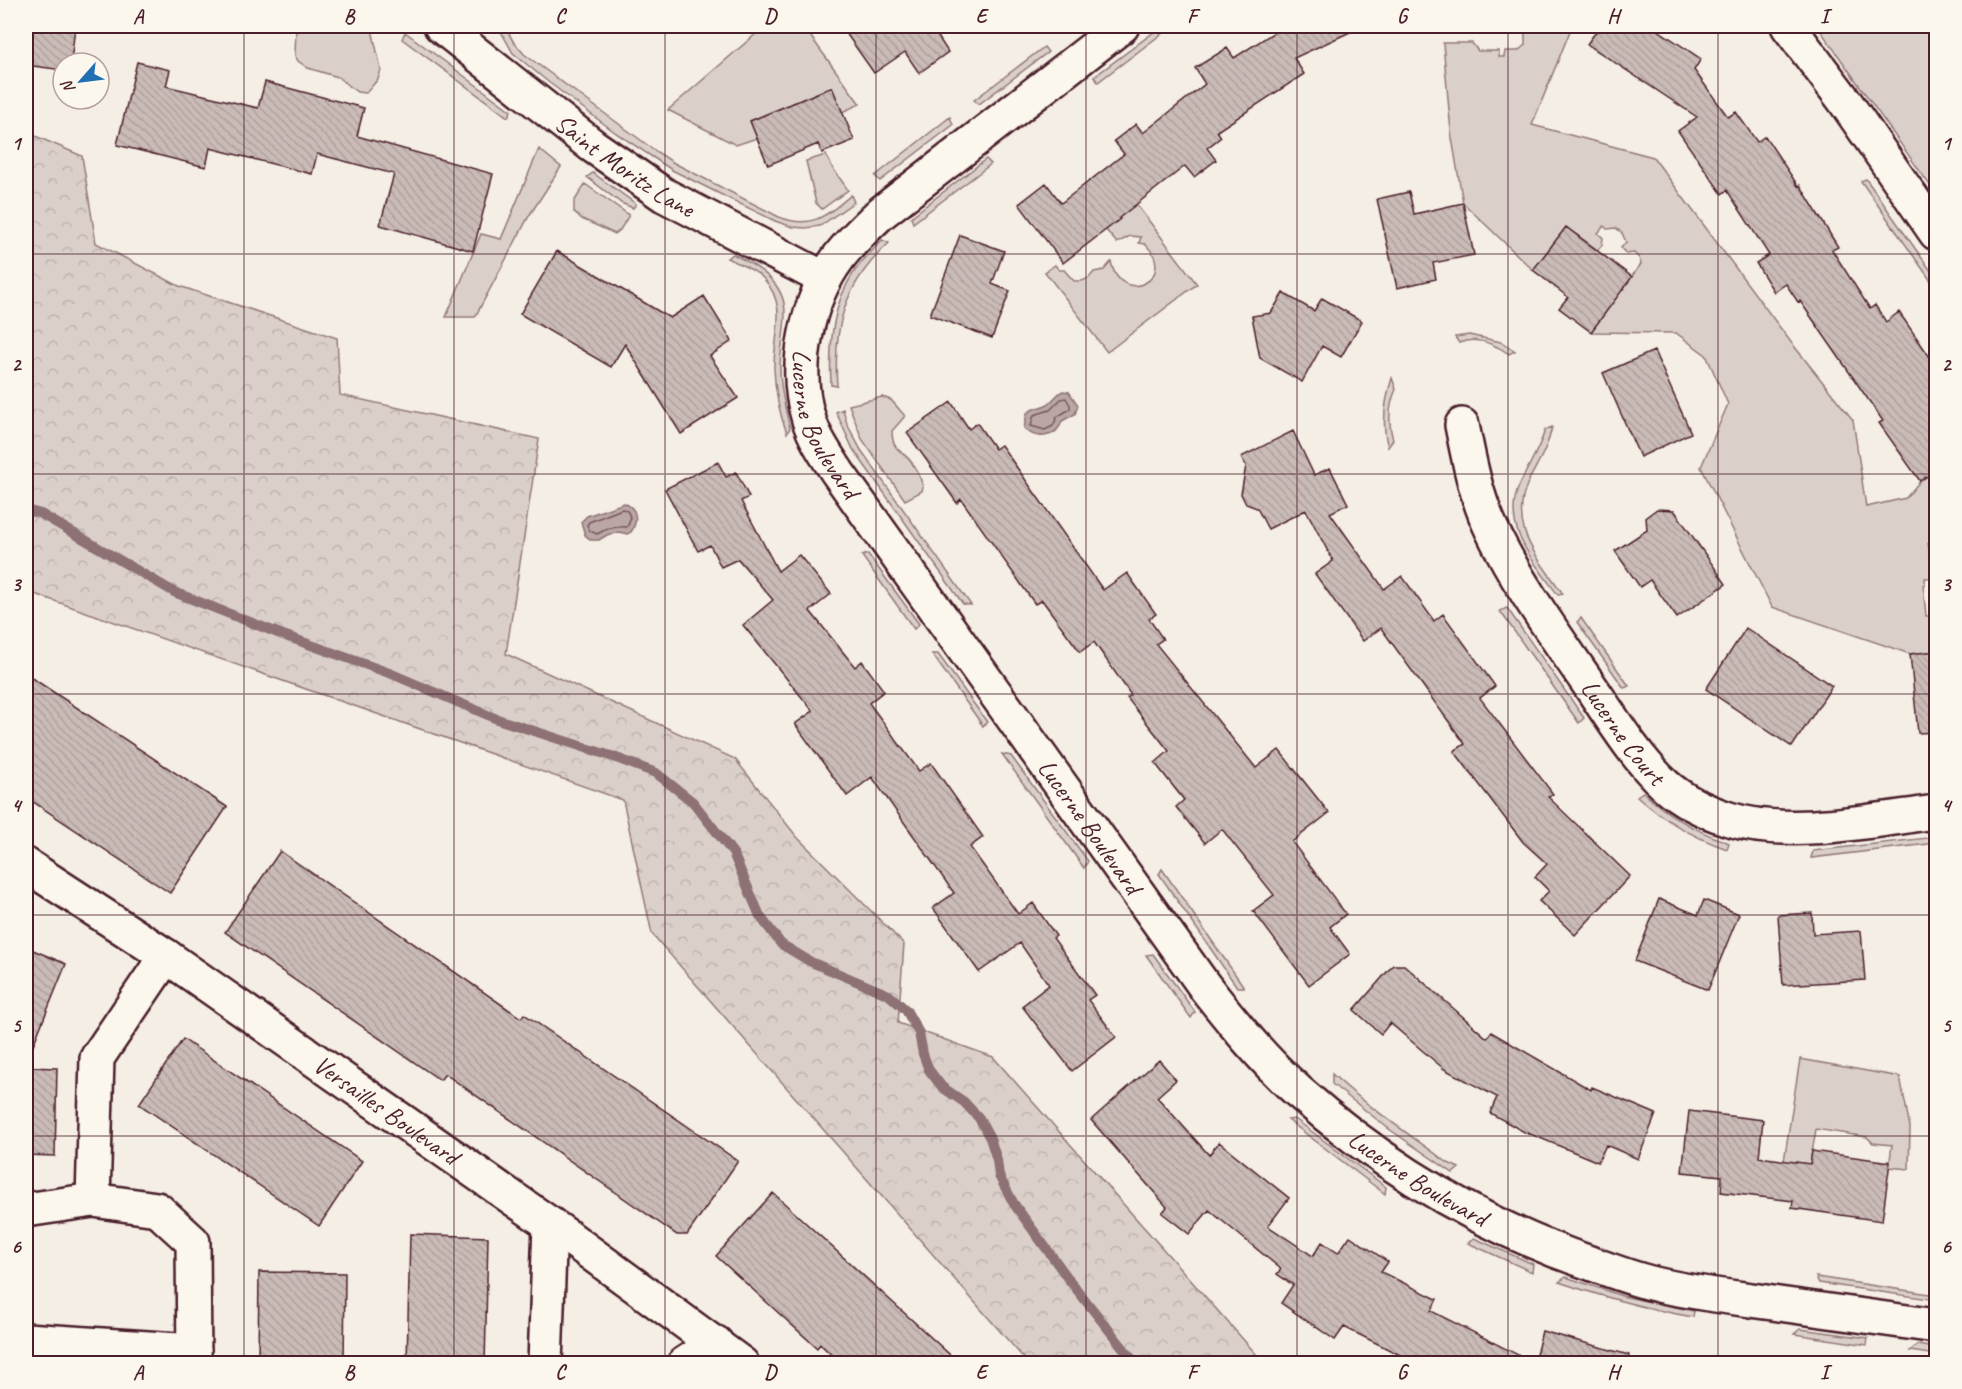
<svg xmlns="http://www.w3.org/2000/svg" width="1962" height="1389" font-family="Caveat,sans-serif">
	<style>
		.grass { fill: #dbd0c9; stroke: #92787a; stroke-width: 1.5 }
		.forest { fill: url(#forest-crowns); stroke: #92787a; stroke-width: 1.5 }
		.water { fill: #baa7a5; stroke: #8d7174; stroke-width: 1.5 }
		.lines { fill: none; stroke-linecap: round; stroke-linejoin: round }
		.shore { stroke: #77555c; stroke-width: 1.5 }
		.stream { stroke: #8d7174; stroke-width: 10 }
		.building { fill: url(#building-back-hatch); stroke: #4a1f2b; stroke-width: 1.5 }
		.minor-casing { stroke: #4a1f2b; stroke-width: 38 }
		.minor { stroke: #fbf7ec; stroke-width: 33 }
		.grid { fill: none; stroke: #4a1f2b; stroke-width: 1.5; stroke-opacity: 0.55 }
		.labels { text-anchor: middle; stroke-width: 5; stroke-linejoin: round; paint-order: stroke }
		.street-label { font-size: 26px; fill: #4a1f2b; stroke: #fbf7ec }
		.neatline { fill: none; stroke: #4a1f2b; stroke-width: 2 }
		.grid-label { font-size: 20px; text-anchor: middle; font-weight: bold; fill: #4a1f2b }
	</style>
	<defs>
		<pattern id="forest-crowns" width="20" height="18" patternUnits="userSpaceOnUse" patternTransform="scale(1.5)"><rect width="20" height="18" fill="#dbd0c9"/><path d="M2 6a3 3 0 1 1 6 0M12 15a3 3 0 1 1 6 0" fill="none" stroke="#bdb2ad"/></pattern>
		<pattern id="building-back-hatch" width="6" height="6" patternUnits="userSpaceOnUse" patternTransform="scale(1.5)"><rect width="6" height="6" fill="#cabbb6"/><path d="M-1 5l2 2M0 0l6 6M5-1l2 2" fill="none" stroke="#afa09d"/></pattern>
	</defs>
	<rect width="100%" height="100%" fill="#f4eee4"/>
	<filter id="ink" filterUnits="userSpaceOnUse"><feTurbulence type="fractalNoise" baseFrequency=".0167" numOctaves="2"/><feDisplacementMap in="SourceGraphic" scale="12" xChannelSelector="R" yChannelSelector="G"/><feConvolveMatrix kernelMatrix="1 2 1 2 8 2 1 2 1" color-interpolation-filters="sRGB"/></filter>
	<g filter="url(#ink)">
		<path class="grass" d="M296 26H363L372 29 381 70 378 79 366 93 357 92 338 77 308 68 298 61 295 56Z
			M498 26H505L513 41 524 54 657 152 674 163 779 217C812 230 827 215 851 195L854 202 820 226 805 228 793 227 775 221 722 195 672 170 616 133 547 81 513 53Z
			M765 26H803L860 104 842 112 831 87 750 121 757 138 736 145 668 110Z
			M1162 26H1172L1098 82 1094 77Z
			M1525 26H1572L1532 125 1653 157 1790 341 1853 420 1866 507 1906 498 1920 481 1936 470V515L1929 516 1932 542 1928 543 1933 574 1931 578H1925V584L1923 585 1926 616H1936V651L1910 654 1772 607 1701 467 1728 404 1706 355 1676 333 1591 332 1641 264 1639 258 1634 253 1626 254 1621 248 1626 242 1622 233 1616 228 1607 229 1604 226 1598 233 1603 238 1602 245 1598 250 1566 227 1533 270 1463 203 1451 132 1443 43H1472L1478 51H1499V57H1504L1505 51H1518L1525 45Z
			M1818 27 1936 26V194Z
			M405 32 511 111 508 117 402 39Z
			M1044 47 1048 52 979 104 974 100Z
			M950 117 953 125 880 181 875 176Z
			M539 149 561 167 529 216 475 317H446L481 234 501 239Z
			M826 155 832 167 848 190 822 209 816 203 806 161Z
			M986 159 991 164 913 223 911 217Z
			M593 173 636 204 633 208 621 203 587 177Z
			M1866 179 1936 278V288L1861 181Z
			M585 184 629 215 620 230 615 234 582 219 574 212V202Z
			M1136 204 1197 284 1107 352 1045 272 1055 265 1059 270H1064L1074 281H1082L1089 278 1094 272 1104 270 1111 262C1121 309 1180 277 1145 244L1139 243 1141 237 1130 236 1117 243 1106 230 1120 219 1118 217Z
			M882 240 889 243C844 285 833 326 837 386L831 385C829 342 832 299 860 264 867 256 875 248 882 240Z
			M733 254C757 266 785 282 785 313 785 331 780 350 780 368 780 388 785 409 790 428L787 433C779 413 775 390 774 369 773 336 789 307 764 279 755 269 739 264 727 258Z
			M1469 335 1501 342 1515 351 1509 354C1495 344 1476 336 1459 343L1455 337Z
			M1392 378 1396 389C1389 405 1388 423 1393 440L1388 447C1381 424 1385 400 1392 378Z
			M882 397 891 400 905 416 892 431C892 453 904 450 912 463 917 470 921 479 923 487L922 491 905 500 862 439 849 405Z
			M843 409 847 424 861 450 971 605 963 604 853 449 836 412Z
			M1552 427C1548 447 1539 461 1530 478 1506 526 1537 556 1563 594L1558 595C1535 563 1501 528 1519 486 1528 466 1539 450 1545 430Z
			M868 554 919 624 914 629 862 556Z
			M1507 608 1584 718 1579 723 1500 611Z
			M1581 618 1629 686 1624 688 1577 622Z
			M932 654H938L987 722 983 726Z
			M1002 754 1011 756 1088 861 1084 868Z
			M1643 792C1667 816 1696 831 1729 843L1727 849C1693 837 1663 820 1637 796Z
			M1936 837V843L1811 858 1813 851Z
			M1162 869 1244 987H1237L1159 874Z
			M1153 954 1195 1012 1191 1018 1146 955Z
			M1800 1059 1900 1077 1910 1127 1909 1169 1889 1167 1892 1145 1873 1143 1867 1137 1816 1129 1810 1164 1784 1161Z
			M1332 1074C1368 1107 1409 1134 1448 1163L1459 1168 1453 1173 1389 1129 1332 1084Z
			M1295 1119 1386 1187 1385 1194 1288 1120Z
			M1474 1238 1533 1264 1532 1272 1468 1243Z
			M1566 1277 1622 1296 1694 1311 1693 1317C1647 1309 1603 1297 1559 1282Z
			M1816 1277 1936 1295V1300L1819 1283Z
			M1800 1329 1868 1338 1867 1345 1794 1334Z
			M1917 1345 1936 1348V1355L1910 1351Z"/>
		<path class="forest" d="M26 132 82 156 96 243 179 286 337 338 340 395 539 439 506 654 735 759 797 837 904 944 898 1023 993 1057 1264 1363H1028L652 934 623 800 26 591Z"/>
		<path class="water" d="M1063 391 1069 392 1078 405 1075 414 1062 421C1057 438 1036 441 1024 428L1027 413C1034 407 1039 408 1046 405 1053 402 1056 394 1063 391Z
			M624 503C638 508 638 521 631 532L627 534 619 532 607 535 599 540H591L585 535 581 522 587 516Z"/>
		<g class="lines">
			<path class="shore" d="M1066 398 1070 405V409L1057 417 1053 426 1045 430 1031 426 1034 415 1050 410 1061 399Z
				M622 509 626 510C631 515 631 521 627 527 615 526 607 528 597 534L590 531 587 525 589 522Z"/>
			<path class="stream" d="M26 510 41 514 174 592 283 635 392 674 497 719 611 756 656 773 693 802 733 853 760 916 781 944 811 962 889 995 906 1010 919 1033 923 1054 929 1070 942 1087 964 1102 979 1118 990 1138 997 1160 999 1176 1014 1204 1070 1281 1136 1364"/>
		</g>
		<path class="building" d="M26 26H75L71 63H63V70L26 65Z
			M841 26H945L935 32 948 52 919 73 905 52 874 73Z
			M1284 26H1363L1294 58 1304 74 1217 131 1221 137 1207 148 1216 160 1194 177 1185 166 1119 218 1120 219 1063 263 1019 204 1046 183 1061 203 1124 154 1114 141 1136 124 1143 133 1205 84 1195 68 1227 48 1234 58Z
			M1600 26H1652L1701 59 1694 70 1728 117 1736 112 1757 142 1765 136 1798 186 1800 185 1838 247 1832 250 1870 309 1875 305 1886 322 1899 312 1936 366V470L1920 481 1879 423 1883 421 1800 301 1798 302 1786 284 1774 292 1756 263 1769 255 1727 190 1722 194 1678 131 1697 117 1587 44Z
			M137 62 170 70 166 86 258 108 265 82 364 108 357 136 493 174 473 251 380 225 394 174 317 154 312 174 210 148 206 167 117 145Z
			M832 87 854 140 822 153 818 144 768 165 750 121Z
			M1409 192 1414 214 1463 203 1474 255 1433 263 1436 279 1397 288 1377 199Z
			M1566 227 1632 277 1591 332 1559 308 1568 297 1533 270Z
			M960 235 1004 251 992 284 1010 291 992 338 930 315Z
			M557 251 670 318 704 296 732 341 710 356 738 398 681 434 625 344 611 367 520 314Z
			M1283 293 1314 311 1322 298 1362 321 1341 357 1322 346 1302 382 1260 358 1252 316 1271 313Z
			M1654 351 1691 433 1640 457 1603 373Z
			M951 402 969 429 977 423 995 449 1001 445 1103 590 1127 573 1156 614 1149 619 1163 639 1156 644 1256 768 1279 750 1329 813 1292 842 1346 914 1330 927 1350 954 1309 985 1253 911 1274 895 1222 829 1205 843 1176 807 1184 800 1155 763 1169 751 1127 698 1131 695 1094 642 1080 652 1042 600 1035 604 961 499 957 503 907 433Z
			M1293 431 1314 475 1330 468 1348 504 1330 513 1384 589 1402 576 1434 621 1443 614 1495 686 1480 698 1553 794 1548 797 1630 876 1575 935 1539 901 1549 891 1535 877 1547 864 1523 842 1454 751 1465 744 1381 628 1363 641 1315 574 1333 561 1306 510 1268 529 1257 508 1246 504 1241 494 1246 466 1241 457Z
			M718 462 726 477 736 472 749 497 741 501 778 571 799 555 831 594 810 611 855 667 862 661 884 691 869 703 919 771 931 763 983 837 970 847 1018 914 1033 903 1056 936 1053 938 1095 995 1088 1000 1116 1037 1072 1071 1022 1006 1049 985 1020 943 979 972 933 908 954 893 872 777 847 796 795 724 813 711 743 625 773 600 738 559 721 567 710 545 698 551 665 489Z
			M1657 509 1674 510 1726 584 1677 618 1650 580 1640 587 1615 551 1647 530 1646 517Z
			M1746 628 1832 686 1792 747 1706 689Z
			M1936 651V732L1918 733 1910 654Z
			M26 674 227 807 170 893 26 797Z
			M280 851 521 1018 524 1014 738 1161 687 1235H677L445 1074 440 1080 225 932Z
			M1659 899 1698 915 1704 900 1739 914 1708 990 1635 961Z
			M1812 913 1813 934 1861 931 1865 980 1783 985 1778 915Z
			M26 947 66 964 27 1060H26Z
			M1393 965H1404L1487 1038 1491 1032 1591 1090 1592 1087 1656 1114 1638 1159 1606 1145 1598 1162 1528 1133V1134L1490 1113 1497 1097 1444 1069 1390 1023 1381 1034 1354 1010Z
			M183 1039 362 1161 319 1226 139 1104Z
			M1159 1060 1176 1080 1157 1097 1209 1155 1219 1142 1289 1198 1268 1226 1313 1256 1322 1242 1338 1253 1350 1236 1388 1262 1381 1272 1437 1299 1431 1311 1534 1363 1542 1331 1629 1355 1628 1364H1418L1344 1327 1335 1340 1281 1303 1293 1285 1277 1274 1281 1269 1209 1210 1189 1234 1162 1213 1167 1207 1091 1120Z
			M26 1067 57 1068 55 1156 26 1155Z
			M1689 1111 1763 1120 1759 1157 1810 1164 1812 1151 1890 1162 1882 1221 1792 1208 1793 1201 1721 1192 1722 1176 1682 1172Z
			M773 1193 960 1364H841L820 1344 817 1348 716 1256Z
			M410 1234 488 1237 485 1364H407Z
			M259 1272 345 1273 344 1364H258Z"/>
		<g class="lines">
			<g class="minor-casing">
				<g id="minor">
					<path id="s1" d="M441 26 593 146 664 195 825 279"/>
					<path id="s2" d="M1122 26 881 213C866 227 852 240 839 257 807 300 792 367 809 420 815 439 827 456 838 473L1205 987C1234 1024 1264 1061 1299 1092 1384 1167 1482 1226 1590 1263 1612 1271 1635 1280 1659 1285 1699 1294 1739 1298 1779 1304 1832 1311 1884 1319 1936 1326"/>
					<path d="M1788 26 1844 100 1936 233"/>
					<path id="s3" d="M1462 425C1469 461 1476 497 1492 530 1517 583 1553 632 1586 680 1610 715 1634 756 1665 785 1683 801 1707 812 1729 819 1790 838 1874 820 1936 812"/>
					<path id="s4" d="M26 865 166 956 570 1238 742 1364"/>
					<path d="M166 956 97 1058 93 1200 157 1209 193 1242 194 1364"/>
					<path d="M26 1210 93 1200"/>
					<path d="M26 1340 194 1351"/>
					<path d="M545 1364 550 1224"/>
					<path d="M684 1364 716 1343"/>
				</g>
			</g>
			<use href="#minor" class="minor"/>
		</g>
	</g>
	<path class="grid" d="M244 26V1364M454 26V1364M665 26V1364M876 26V1364M1086 26V1364M1297 26V1364M1508 26V1364M1718 26V1364M26 254H1936M26 474H1936M26 694H1936M26 915H1936M26 1136H1936"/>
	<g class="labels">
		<g class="street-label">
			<text dy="9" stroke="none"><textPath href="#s1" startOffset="231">Saint Moritz Lane</textPath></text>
			<text dy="9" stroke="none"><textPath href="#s2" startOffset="546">Lucerne Boulevard</textPath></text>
			<text dy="9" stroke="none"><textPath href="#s3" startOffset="351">Lucerne Court</textPath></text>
			<text dy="9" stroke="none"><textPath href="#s2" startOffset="1032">Lucerne Boulevard</textPath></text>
			<text dy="9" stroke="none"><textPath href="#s4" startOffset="436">Versailles Boulevard</textPath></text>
			<text dy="9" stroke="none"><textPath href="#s2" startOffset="1518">Lucerne Boulevard</textPath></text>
		</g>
	</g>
	<rect width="1962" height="1389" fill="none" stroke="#fbf7ec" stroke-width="66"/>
	<g transform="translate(81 81) rotate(242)"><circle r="28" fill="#fbf7ec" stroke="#b4a19f" stroke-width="1.5"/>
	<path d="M0-4.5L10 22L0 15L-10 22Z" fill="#1f6fb2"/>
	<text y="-9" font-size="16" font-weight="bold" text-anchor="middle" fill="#4a1f2b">N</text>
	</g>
	<rect x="33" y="33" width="1896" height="1323" class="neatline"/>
	<g class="grid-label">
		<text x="138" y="23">A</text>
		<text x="349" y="23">B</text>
		<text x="560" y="23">C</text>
		<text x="770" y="23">D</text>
		<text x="981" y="23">E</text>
		<text x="1192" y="23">F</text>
		<text x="1402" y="23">G</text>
		<text x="1613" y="23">H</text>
		<text x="1824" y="23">I</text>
		<text x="16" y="150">1</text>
		<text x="1946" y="150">1</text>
		<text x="16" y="371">2</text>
		<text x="1946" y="371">2</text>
		<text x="16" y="591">3</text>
		<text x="1946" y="591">3</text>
		<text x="16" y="812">4</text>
		<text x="1946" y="812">4</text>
		<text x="16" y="1032">5</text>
		<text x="1946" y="1032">5</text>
		<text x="16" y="1253">6</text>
		<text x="1946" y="1253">6</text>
		<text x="138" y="1379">A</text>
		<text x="349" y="1379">B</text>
		<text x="560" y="1379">C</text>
		<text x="770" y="1379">D</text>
		<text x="981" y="1379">E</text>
		<text x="1192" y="1379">F</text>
		<text x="1402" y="1379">G</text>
		<text x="1613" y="1379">H</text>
		<text x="1824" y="1379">I</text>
	</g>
</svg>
